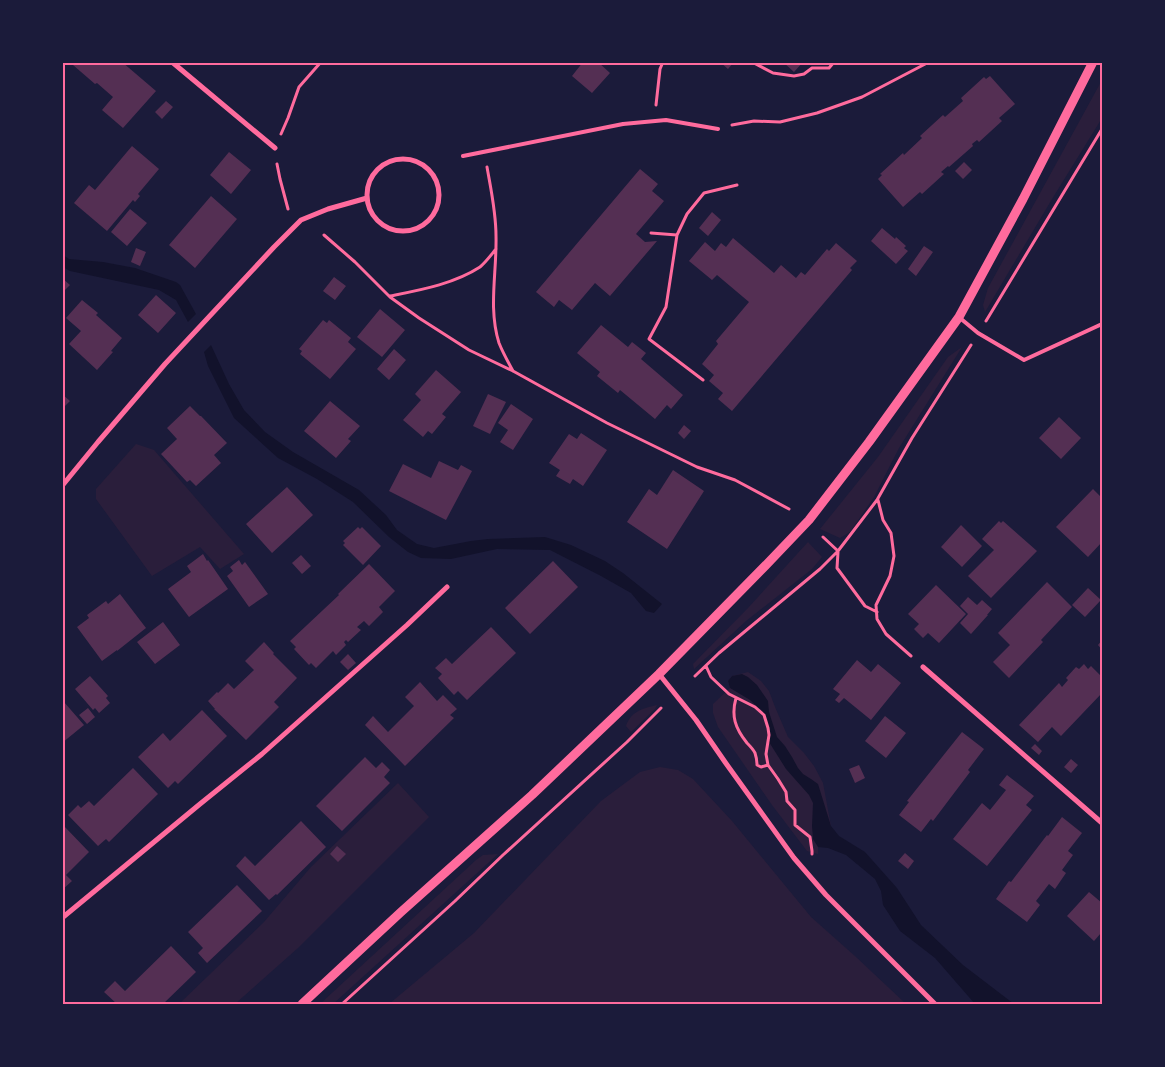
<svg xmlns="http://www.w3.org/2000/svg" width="1165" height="1067" font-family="'PT Sans Narrow',sans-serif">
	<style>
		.green { fill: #2a1e3b }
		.water { fill: #12122b }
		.building { fill: #542f53 }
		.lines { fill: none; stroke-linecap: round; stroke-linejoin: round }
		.path { stroke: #ff6b9d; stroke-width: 3 }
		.service { stroke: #ff6b9d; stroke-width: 4 }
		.minor { stroke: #ff6b9d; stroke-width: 5 }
		.tertiary { stroke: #ff6b9d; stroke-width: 9 }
		.neatline { fill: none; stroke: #ff6b9d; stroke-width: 2 }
	</style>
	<rect width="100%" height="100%" fill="#1b1b3a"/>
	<path class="green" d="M1102 80V118L1052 199 985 312 983 305 988 288Z
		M962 347 899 448 874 497 850 532 840 538 820 529 878 457 948 357Z
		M136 444 154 450 244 554 220 569 200 547 152 576 96 499V489Z
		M808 542 822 557 812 569 746 621 694 669 693 664 748 608Z
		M748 672 761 681 769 691 775 707 788 737 804 753 814 766 823 783 831 826 818 847V854L807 851 772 805 718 727 713 713V704L730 688 728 681 732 676Z
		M657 705 655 709 631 732 626 726C631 711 644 708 657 705Z
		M660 767 678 770 693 779 732 821 811 917 856 957 906 1004H389L474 933 601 801 640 772Z
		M398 783 429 817 298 948 235 1004H179L264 922 311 867Z
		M498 854 333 1004H320L476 860 483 855Z"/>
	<path class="water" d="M63 255 69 259 103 262 135 268 176 282 180 285 196 314 188 322 176 300 159 290 70 271 63 267Z
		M211 345 229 384 244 410 265 432 293 452 359 490 386 515 397 530 417 544 434 548 471 541 488 539 545 537 571 545 605 561 623 573 662 604 654 613 646 611 631 593 601 576 550 550 497 549 451 559 421 558 408 552 389 537 353 502 317 479 278 458 234 418 208 366 204 352Z
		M742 674 748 677 757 685 768 701 769 712 777 737 785 746 792 757 798 768 803 774 811 779 818 784 831 826 839 836 865 852 897 888 921 925 963 965 1014 1004H975L935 958 900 931 883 905 881 891 875 879 846 855 828 848 818 847 813 839 812 826 813 803 809 795 786 769 769 742 766 718 762 711 750 700 730 688 728 681 732 676Z"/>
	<path class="building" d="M75 62H122L156 91 123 128 102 110 113 97 97 83 95 84 73 65Z
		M583 62H598L610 73 592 93 572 76Z
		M720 62H734L728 69Z
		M783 62H803L794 72Z
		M990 76 1015 104 999 118 1002 121 979 142 977 140 972 144 973 146 949 167 948 166 941 172 944 174 922 194 920 192 903 207 878 179 882 175 880 174 903 153 904 155 922 138 920 136 943 115 945 117 963 101 961 98 984 77 986 79Z
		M166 101 173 107 162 119 155 112Z
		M132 146 159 169 138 194 140 196 135 202 133 200 107 231 74 203 89 185 95 190Z
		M229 152 251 170 231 194 210 175Z
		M964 162 972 170 963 179 955 171Z
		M640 169 658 184 652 191 664 201 636 234 645 242 657 241 610 296 595 283 572 310 559 300 554 307 536 292Z
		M211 196 237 219 195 268 169 245Z
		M130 209 147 223 127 246 111 232Z
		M712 212 721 220 708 236 699 228Z
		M882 228 895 239 896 237 906 246 904 248 908 251 896 264 871 241Z
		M733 238 774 273 781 265 796 278 801 272 805 275 827 249 829 251 836 243 857 261 850 268 852 270 732 411 718 399 723 393 709 381 714 375 702 364 718 344 716 341 749 302 717 275 712 280 689 261 705 242 715 251 721 243 726 247Z
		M924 246 933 252 916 276 908 269Z
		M136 248 146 252 140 266 131 262Z
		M334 277 346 286 335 300 323 291Z
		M62 278 70 285 62 293Z
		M156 295 176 313 158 333 138 315Z
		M82 300 98 313 96 315 122 338 111 351 113 352 97 370 69 344 81 331 66 318Z
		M380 309 405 330 382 357 357 337Z
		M323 320 327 323 329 320 351 338 348 342 356 349 330 379 300 354 302 351 299 349Z
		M601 325 628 347 632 342 646 353 641 359 683 395 671 409 667 405 655 419 620 390 618 393 597 376 600 372 577 353Z
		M394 349 406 360 389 380 377 369Z
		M436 370 461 392 442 414 446 417 432 434 428 431 423 437 403 420 421 400 415 394Z
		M62 394 70 401 62 409Z
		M488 394 506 402 490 434 473 426Z
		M330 401 360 426 348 439 351 441 336 458 304 431Z
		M511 404 533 419 513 450 500 442 508 430 498 423Z
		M190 406 200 416H201L227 443 214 455 221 463 196 486 190 480 187 482 161 454 177 439 167 428Z
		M1059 417 1081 438 1061 459 1039 438Z
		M684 425 691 431 684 439 678 433Z
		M581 433 607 450 583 486 573 479 570 484 556 476 560 470 549 463 569 434 577 439Z
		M439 461 458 470 461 465 472 471 446 520 389 491 403 464 431 478Z
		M673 470 704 491 667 549 627 522 649 489 657 495Z
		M287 487 313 515 272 553 246 524Z
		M1093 489 1102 498V542L1088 557 1056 527Z
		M999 521 1001 523 1003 521 1037 551 991 598 968 576 994 550 982 539Z
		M961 525 982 546 962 567 941 547Z
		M358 527 360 529 362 527 381 546 363 565 343 545 345 543 343 541Z
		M203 554 207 561 208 560 228 589 189 617 168 589 191 572 187 566Z
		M301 555 311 566 302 574 292 563Z
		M239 560 242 565 245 562 268 594 249 607 227 576 233 571 230 567Z
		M553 561 578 587 530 634 505 608Z
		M369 564 395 591 379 607 383 612 369 626 364 621 357 627 361 630 348 642 346 640 344 642 346 645 336 655 333 651 316 668 311 663 309 665 294 649 296 647 290 641 339 595 338 594Z
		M1047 582 1072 607 1041 640 1043 642 1009 678 993 662 1010 645 998 633Z
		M936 585 966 614 939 643 928 633 923 638 914 629 919 624 908 614Z
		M1088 588 1101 600 1085 617 1072 605Z
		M120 594 146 628 117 651V650L102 661 77 627 89 618 87 615 106 601 108 604Z
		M968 597 977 605 982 600 992 609 987 615H988L971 634 960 623 968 614 960 606Z
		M163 622 180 645 155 664 137 642Z
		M491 627 516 653 467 700 458 691 454 695 438 678 442 674 435 668 446 658 452 664Z
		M1102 640V650L1098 645Z
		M264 642 274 653 273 654 297 678 274 702 279 707 246 740 214 709H215L208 701 217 692 218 693 228 683 234 689 254 670 245 661Z
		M348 654 356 663 348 670 340 662Z
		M857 660 871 672 878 664 901 683 871 720 844 698 839 703 835 700 840 694 833 689Z
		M1084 664 1088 669 1091 666 1102 677V693L1061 736 1052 727 1038 742 1019 725 1059 683 1062 687 1068 680 1066 678 1076 667 1079 669Z
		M90 676 108 696 106 698 110 703 99 713 95 708 93 710 75 689Z
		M420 682 437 701 443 695 457 709 450 715 454 718 405 766 365 725 373 716 388 732 414 706 405 697Z
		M64 702 84 725 62 743V704Z
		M88 708 95 717 87 724 79 715Z
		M202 710 227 736 178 784 175 781 168 788 138 757 163 733 170 741Z
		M885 716 906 733 886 758 865 741Z
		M962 732 984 749 968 770 970 772 933 821 931 819 921 832 899 815 909 802 907 801Z
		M1035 744 1042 751 1039 755 1031 748Z
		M365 757 376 768 382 762 390 770 384 777 390 783 342 831 316 806Z
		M1071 759 1078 765 1071 773 1064 767Z
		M859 765 865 778 855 783 849 769Z
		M133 768 158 794 109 842 106 839 98 846 68 815 78 805 81 808 89 801 94 806Z
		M1007 775 1034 796 1026 805 1032 810 987 866 953 839 982 803 990 810 1006 790 999 785Z
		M1062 817 1082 833 1068 851 1073 855 1062 870 1066 873 1055 889 1049 884 1036 901 1040 905 1027 922 996 899 1009 881 1011 882 1047 835 1048 836Z
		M301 821 326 847 277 895 276 894 269 900 236 866 245 856 255 866Z
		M64 826 89 852 66 875 72 881 62 890V828Z
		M337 846 346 854 338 862 330 854Z
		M905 853 914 861 908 869 898 861Z
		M237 885 262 911 207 963 198 953 203 948 188 932Z
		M1089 892 1102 903V934L1101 933 1094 941 1067 916Z
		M171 946 196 972 163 1004H117L104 992 115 981 125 991Z"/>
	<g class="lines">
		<path class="path" d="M752 62 773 73 794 76 804 74 812 68H829L834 62
			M656 105 660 69 663 62
			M732 125 754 121 780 122 817 113 862 97 929 62
			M281 134 288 118 299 87 321 62
			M277 164 280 179 288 209
			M487 167C491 190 496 212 496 236 497 272 488 308 499 343 503 353 508 362 513 371
			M651 233 677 235
			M324 235 355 262 390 297 419 318 469 350 513 371 607 423 697 467 735 480 789 509
			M390 296C420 290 454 284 480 267 486 262 491 255 496 249
			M986 321 1102 129
			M703 380 649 339 666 307 677 235 687 214 704 193 737 185
			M878 500 883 520 891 533 894 556 890 576 876 605 877 619 886 634 911 656
			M823 537 838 551
			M838 552 837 568 865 606 877 612
			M706 666 711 677 729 694 755 707 764 715 768 728 769 735 766 754 768 765 778 779 786 792 787 801 795 810V825L810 837 812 851V854
			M695 676 719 653 820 569 838 551 877 500 912 438 971 345
			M736 698C731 716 735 728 747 743 750 746 753 749 755 753 756 756 757 761 757 765L761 767 768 765
			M342 1004 455 901 503 855 627 742 661 708"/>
		<path class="service" d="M463 156 623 124 666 120 718 129
			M960 318 978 333 1024 360 1102 324"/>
		<path class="minor" d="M172 62 275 148
			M367 195a36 36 0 1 1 72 0a36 36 0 1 1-72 0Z
			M62 486 98 442 165 364 274 247 301 220 328 209 367 198
			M923 667 1102 823
			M659 674 696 720 725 762 794 858 826 895 935 1004
			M62 918 200 804 262 754 407 625 447 587"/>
		<path class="tertiary" d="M302 1004 401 912 532 795 659 674 765 566 809 520 869 442 959 317 1023 199 1093 62"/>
	</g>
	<rect width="1165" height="1067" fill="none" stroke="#1b1b3a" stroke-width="128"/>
	<rect x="64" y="64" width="1037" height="939" class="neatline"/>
</svg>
